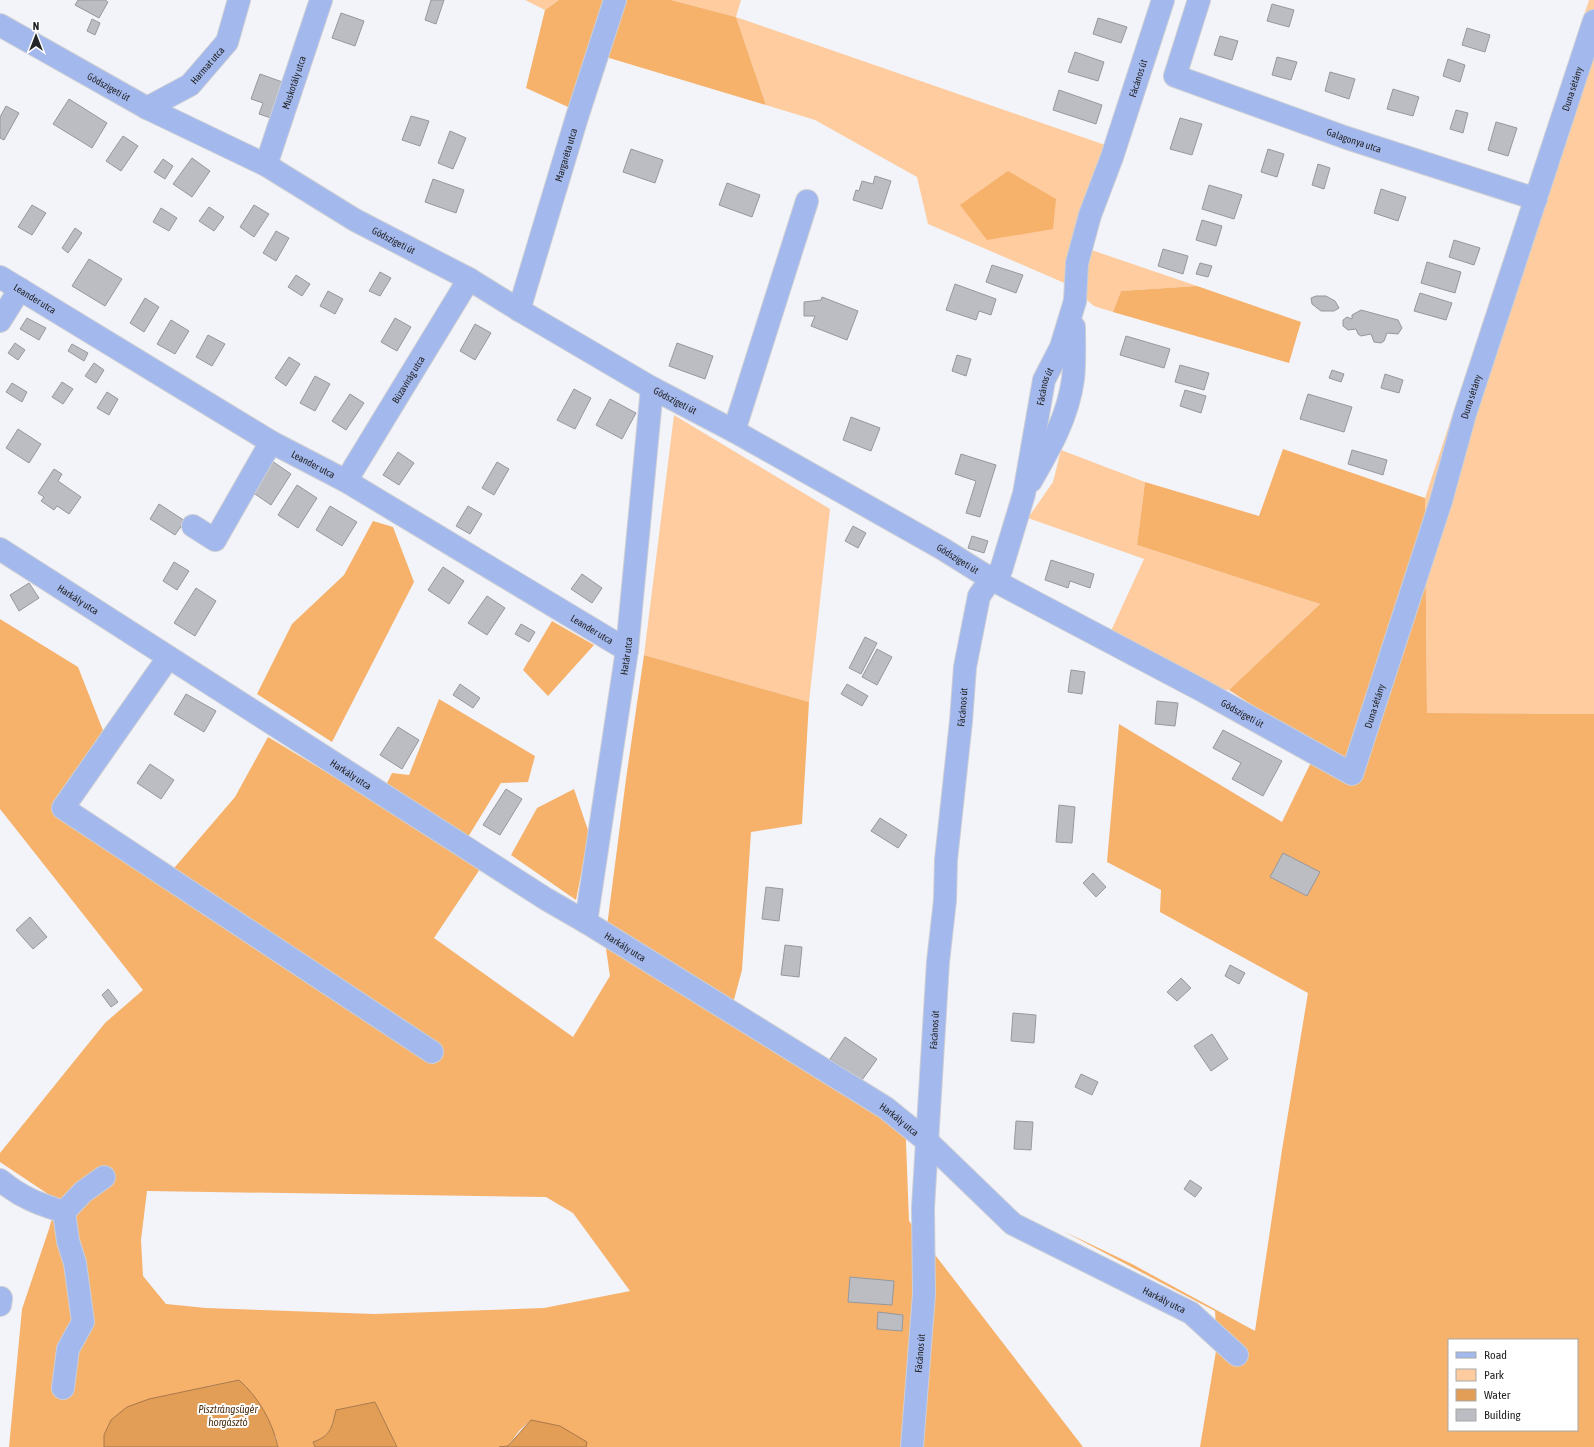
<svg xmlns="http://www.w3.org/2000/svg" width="1594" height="1447" font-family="'Asap Condensed',sans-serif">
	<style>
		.green { fill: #fecc9e }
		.forest { fill: #f6b16b; fill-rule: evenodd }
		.water { fill: #e29d57; stroke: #a97949 }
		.building { fill: #bbbdc2; stroke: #96989d }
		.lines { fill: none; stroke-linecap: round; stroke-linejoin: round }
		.minor-casing { stroke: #cdcfd4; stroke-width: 24 }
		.minor { stroke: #a3b8ed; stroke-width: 22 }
		.labels { text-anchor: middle; stroke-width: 4; stroke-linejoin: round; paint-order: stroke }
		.street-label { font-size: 10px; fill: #242527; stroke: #fff }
		.water-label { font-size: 11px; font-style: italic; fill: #513417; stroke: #fff }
	</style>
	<rect width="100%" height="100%" fill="#f2f4fa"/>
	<path class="green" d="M525 0H559L545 10Z
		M671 0H741L736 17 1108 146 1071 243 1197 286 1121 291 1113 312 1094 306 1069 285 928 224 917 177 815 120 766 105 736 17Z
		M1589 0H1594V714L1427 713 1425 498Z
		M674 415 830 509 809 702 644 655Z
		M1061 450 1145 482 1137 545 1320 604 1229 690 1213 689 1110 633 1144 559 1028 518 1053 482Z"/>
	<path class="forest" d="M559 0H671L736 17 766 105 606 57 588 116 526 88 545 10Z
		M1008 171 1056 199 1053 229 987 240 960 205Z
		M1197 286 1301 322 1289 363 1113 312 1121 291Z
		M1283 449 1425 498 1427 713 1594 714V1447H1200L1217 1345 1215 1311 1063 1231 1132 1264 1255 1331 1282 1150 1308 993 1160 912 1161 890 1107 862 1119 724 1282 822 1318 748 1229 690 1320 604 1137 545 1145 482 1259 516ZM1449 1340H1577V1430H1449Z
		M373 521 393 527 414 582 332 742 257 694 292 624 344 575Z
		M0 619 78 667 106 738 63 801 169 874 235 797 268 737 482 866 434 938 573 1037 610 976 605 942 626 779 644 655 809 702 802 824 751 832 742 970 732 1007 905 1116 909 1221 1083 1447H586V1442L531 1420 519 1431 508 1446 499 1447H397L375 1402 336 1410C332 1427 331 1436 313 1442L315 1447H278L276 1437 239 1380 209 1386 187 1392 104 1435V1447H9L22 1309 49 1229 57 1200 0 1162V1153L105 1023 143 990 0 809ZM147 1191 546 1197 573 1213 630 1291 544 1308 374 1314 206 1308 166 1304 143 1276 141 1240Z
		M552 621 594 645 548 696 523 670Z
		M439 699 535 756 528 782 501 783 468 837 386 785 392 773 409 775Z
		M574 789 589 833 576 900 511 855 537 808Z"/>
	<path class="water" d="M239 1380C259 1398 272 1421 278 1447H104V1435L111 1420 127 1407 149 1399Z
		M375 1402 397 1447H315L313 1442C331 1436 332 1427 336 1410Z
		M531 1420 560 1426 587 1442 586 1447H499L508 1446Z"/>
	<path class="building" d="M78 0H105L108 2 99 18 75 5Z
		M431 0H444L436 24 425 20Z
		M1272 4 1294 10 1289 27 1267 21Z
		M341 13 364 21 355 46 332 38Z
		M1098 18 1127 27 1121 43 1093 34Z
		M92 19 100 23 95 35 87 31Z
		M1467 28 1490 35 1485 52 1462 45Z
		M1220 36 1238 41 1232 60 1214 55Z
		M1075 52 1104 62 1098 81 1068 72Z
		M1277 57 1297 62 1291 80 1272 75Z
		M1448 59 1465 65 1460 82 1443 76Z
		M1330 72 1355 79 1349 99 1325 91Z
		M260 74 288 84 274 119 259 114 263 103 251 99Z
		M1393 89 1419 97 1413 116 1387 109Z
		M1059 90 1102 105 1096 124 1053 110Z
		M69 99 107 123 92 148 53 124Z
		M6 106 19 113 4 140 0 138V117Z
		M1456 110 1468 113 1463 133 1450 129Z
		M411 116 429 121 420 146 402 140Z
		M1180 118 1202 124 1192 155 1170 149Z
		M1496 122 1517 128 1508 156 1488 150Z
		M450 131 466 138 453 169 438 163Z
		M123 136 138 146 121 171 106 161Z
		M631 149 663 160 655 183 623 172Z
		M1268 149 1284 154 1277 177 1261 172Z
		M192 158 210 171 192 197 173 184Z
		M163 159 173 166 165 179 154 172Z
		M1318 164 1330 168 1324 189 1312 185Z
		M875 176 891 181 882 209 853 200 856 190 859 191 862 181 873 184Z
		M433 179 464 190 456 213 425 202Z
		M727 183 760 195 752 217 719 205Z
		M1209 185 1242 195 1234 219 1202 209Z
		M1381 189 1406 197 1398 221 1374 213Z
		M32 205 46 213 32 235 18 227Z
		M254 205 269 214 254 237 240 227Z
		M209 207 224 217 214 231 199 221Z
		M161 208 177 218 169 231 153 222Z
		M1202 220 1222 226 1216 246 1196 240Z
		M75 228 82 233 68 253 62 248Z
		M276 231 289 238 276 261 263 253Z
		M1454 240 1480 248 1474 265 1449 257Z
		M1163 249 1188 256 1183 274 1158 266Z
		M89 259 122 279 105 306 72 286Z
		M1427 262 1461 272 1455 293 1421 283Z
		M1200 263 1212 266 1208 277 1196 274Z
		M992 265 1023 275 1016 293 986 282Z
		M380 272 391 278 380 296 369 291Z
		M296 275 310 284 302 296 288 287Z
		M955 284 996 299 991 315 979 311 976 320 946 310Z
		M328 291 343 299 335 314 320 306Z
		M1420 293 1452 303 1446 320 1414 311Z
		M1316 296H1326L1335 301 1339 308 1334 311H1321L1312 304 1311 298Z
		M822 297 858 311 847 340 811 326 815 316H804V302L821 300Z
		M145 298 159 307 144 332 130 323Z
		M1361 310 1398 320 1402 328 1398 334 1387 333 1384 341 1381 343 1374 342 1371 334 1361 336 1358 334 1356 329 1348 330 1343 326V320L1347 317 1352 319V315Z
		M27 318 46 328 39 340 20 329Z
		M395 318 411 327 397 351 381 342Z
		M171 320 189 331 175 354 157 344Z
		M475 324 491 333 475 360 460 351Z
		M208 335 225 344 212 366 196 357Z
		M1126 336 1170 349 1164 368 1120 355Z
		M15 343 25 350 18 360 8 353Z
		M677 343 713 356 705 379 669 366Z
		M72 344 88 353 84 361 68 351Z
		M957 355 971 359 966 376 952 371Z
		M289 357 300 364 286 386 275 378Z
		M94 363 104 370 96 383 85 376Z
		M1180 365 1209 373 1204 390 1175 382Z
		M1332 370 1344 374 1341 382 1329 378Z
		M1385 374 1403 380 1399 393 1381 388Z
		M315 376 330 384 315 411 300 403Z
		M62 382 73 389 63 404 52 397Z
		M12 383 27 392 22 402 6 392Z
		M574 389 591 398 575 429 557 420Z
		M1185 390 1206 396 1201 413 1180 406Z
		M107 392 118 399 109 415 97 408Z
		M350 394 364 403 346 430 332 421Z
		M1308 394 1352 407 1344 432 1300 419Z
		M610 399 636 413 622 439 596 425Z
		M851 417 880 428 871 451 843 440Z
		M18 429 41 444 29 463 6 448Z
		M1352 450 1387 460 1383 475 1348 464Z
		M398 452 414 463 399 485 383 475Z
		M961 454 996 465 980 517 966 513 976 481 955 474Z
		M272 461 291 474 271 505 252 492Z
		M497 462 509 469 494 495 482 488Z
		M54 469 62 474 58 481 81 497 69 514 57 506 54 510 41 501 44 497 38 493Z
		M297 485 317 498 298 528 278 515Z
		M159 504 185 521 175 535 150 519Z
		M330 506 357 522 342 546 316 530Z
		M468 506 482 514 470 534 456 526Z
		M853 526 866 533 858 548 845 541Z
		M972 536 988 541 984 553 968 548Z
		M1051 560 1094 574 1090 588 1070 581 1068 588 1045 580Z
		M174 562 189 571 177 590 163 581Z
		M443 567 464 581 449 604 428 590Z
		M582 574 602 588 592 603 571 589Z
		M29 583 39 598 19 611 10 595Z
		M196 588 216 601 195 636 174 623Z
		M487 596 505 608 487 635 468 623Z
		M521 624 535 632 529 642 515 634Z
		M865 637 877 643 861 674 849 668Z
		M877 649 892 657 877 685 862 677Z
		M1071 670 1085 672 1082 694 1068 692Z
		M460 684 480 698 473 708 453 695Z
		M847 684 868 696 862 706 841 694Z
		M186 694 216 711 204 732 174 714Z
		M1157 701 1178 703 1175 726 1155 724Z
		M398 727 419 740 402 769 380 755Z
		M1223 730 1282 761 1263 796 1232 779 1241 763 1213 748Z
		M150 764 174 780 161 799 137 783Z
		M506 789 522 799 500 835 483 825Z
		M1059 805 1075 807 1072 843 1056 842Z
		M880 818 907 835 898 848 871 831Z
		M1283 853 1320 872 1307 896 1270 877Z
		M1093 873 1106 887 1096 897 1083 883Z
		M766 887 783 889 779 921 762 919Z
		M30 917 47 937 33 949 16 930Z
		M785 945 802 947 799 977 781 975Z
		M1230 965 1245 973 1239 984 1225 976Z
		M1181 978 1191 988 1177 1001 1167 992Z
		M108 989 118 1002 111 1007 102 995Z
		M1013 1013 1036 1015 1034 1043 1011 1041Z
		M1212 1034 1228 1059 1211 1071 1194 1046Z
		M845 1037 877 1059 862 1080 830 1059Z
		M1081 1074 1098 1082 1092 1095 1075 1087Z
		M1016 1121 1033 1122 1031 1150 1014 1149Z
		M1190 1180 1202 1188 1195 1197 1184 1189Z
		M850 1277 894 1281 892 1305 848 1302Z
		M878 1312 903 1315 902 1331 877 1329Z"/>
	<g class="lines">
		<g class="minor-casing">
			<g id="minor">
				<path id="s1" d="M1199 0 1175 76 1347 138 1536 199"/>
				<path id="s2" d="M0 25 147 108 266 165 355 220 469 279 519 310 652 388 734 431 943 549 991 579 1203 691 1352 774 1441 501 1465 414 1594 21"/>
				<path id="s3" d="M147 108 190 85 227 42 239 0"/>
				<path id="s4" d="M266 165 321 0"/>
				<path id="s5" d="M0 277 271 442 346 481 627 650"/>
				<path id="s6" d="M519 310 577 117 615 0"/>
				<path d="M0 321 20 289"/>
				<path d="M734 431 807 201"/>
				<path id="s7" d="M346 481 469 279"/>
				<path d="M1031 481C1050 448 1068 417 1073 379 1075 362 1074 344 1074 327"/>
				<path d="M193 526 215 540 271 442"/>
				<path id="s8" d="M0 549 546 899 586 922 886 1108 928 1142 1013 1224 1191 1313 1237 1355"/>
				<path d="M168 658 63 808 432 1052"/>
				<path id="s9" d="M586 922 627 650 652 388"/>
				<path d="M0 1180C22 1198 37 1203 64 1212L83 1192 104 1177"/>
				<path d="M0 1305 1 1298"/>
				<path d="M63 1388 68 1349 83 1322 75 1263 68 1241 64 1212"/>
				<path id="s10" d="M912 1447 924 1294 923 1208 938 962 945 900 946 860 961 721 965 667 979 596 991 579 1001 570 1024 494 1044 380 1061 347 1075 301 1077 263 1090 215 1112 157 1163 0"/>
			</g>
		</g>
		<use href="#minor" class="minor"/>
	</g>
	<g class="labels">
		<g class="street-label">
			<text dy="4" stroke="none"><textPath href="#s3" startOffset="75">Harmat utca</textPath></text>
			<text dy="4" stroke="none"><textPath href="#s10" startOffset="1402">Fácános út</textPath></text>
			<text dy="4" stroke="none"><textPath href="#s4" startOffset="87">Muskotály utca</textPath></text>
			<text dy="4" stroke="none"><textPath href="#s2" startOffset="125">Gödszigeti út</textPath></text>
			<text dy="4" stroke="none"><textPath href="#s2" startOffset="2266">Duna sétány</textPath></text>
			<text dy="4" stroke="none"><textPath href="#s1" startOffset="270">Galagonya utca</textPath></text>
			<text dy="4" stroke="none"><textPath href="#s6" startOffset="162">Margaréta utca</textPath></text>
			<text dy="4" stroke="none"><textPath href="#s2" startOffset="449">Gödszigeti út</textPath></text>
			<text dy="4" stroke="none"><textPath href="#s5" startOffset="41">Leander utca</textPath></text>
			<text dy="4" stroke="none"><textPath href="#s7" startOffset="119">Búzavirág utca</textPath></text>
			<text dy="4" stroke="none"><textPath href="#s10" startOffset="1078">Fácános út</textPath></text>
			<text dy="4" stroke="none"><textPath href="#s2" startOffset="1942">Duna sétány</textPath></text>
			<text dy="4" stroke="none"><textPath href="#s2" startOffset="773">Gödszigeti út</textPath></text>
			<text dy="4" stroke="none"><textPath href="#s5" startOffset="365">Leander utca</textPath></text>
			<text dy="4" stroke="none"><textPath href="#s2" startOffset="1097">Gödszigeti út</textPath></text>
			<text dy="4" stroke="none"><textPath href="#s8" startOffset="93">Harkály utca</textPath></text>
			<text dy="4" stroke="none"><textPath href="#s5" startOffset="689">Leander utca</textPath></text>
			<text dy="4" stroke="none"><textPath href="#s9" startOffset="269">Határ utca</textPath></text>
			<text dy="4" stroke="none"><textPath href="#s2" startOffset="1618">Duna sétány</textPath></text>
			<text dy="4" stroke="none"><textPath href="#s10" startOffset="742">Fácános út</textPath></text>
			<text dy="4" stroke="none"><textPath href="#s2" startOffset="1421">Gödszigeti út</textPath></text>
			<text dy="4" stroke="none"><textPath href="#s8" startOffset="417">Harkály utca</textPath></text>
			<text dy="4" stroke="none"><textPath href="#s8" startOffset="741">Harkály utca</textPath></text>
			<text dy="4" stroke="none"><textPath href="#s10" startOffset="418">Fácános út</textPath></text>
			<text dy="4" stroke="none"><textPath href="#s8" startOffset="1065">Harkály utca</textPath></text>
			<text dy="4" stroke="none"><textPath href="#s8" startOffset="1389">Harkály utca</textPath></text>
			<text dy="4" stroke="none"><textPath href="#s10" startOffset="94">Fácános út</textPath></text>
		</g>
		<g class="water-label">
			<text x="228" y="1413">Pisztrángsügér<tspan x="228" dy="13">horgásztó</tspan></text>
		</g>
	</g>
	<rect x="1448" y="1339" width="130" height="92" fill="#ffffff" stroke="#a7a8a9"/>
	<rect x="1456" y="1352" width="20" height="6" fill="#a3b8ed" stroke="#a7a8a9"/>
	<text x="1484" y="1359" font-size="12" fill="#242527">Road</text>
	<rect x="1456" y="1369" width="20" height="12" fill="#fecc9e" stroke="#a7a8a9"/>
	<text x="1484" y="1379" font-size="12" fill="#242527">Park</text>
	<rect x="1456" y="1389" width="20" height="12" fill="#e29d57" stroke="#a7a8a9"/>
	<text x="1484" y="1399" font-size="12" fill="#242527">Water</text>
	<rect x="1456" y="1409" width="20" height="12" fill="#bbbdc2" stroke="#a7a8a9"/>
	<text x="1484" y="1419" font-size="12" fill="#242527">Building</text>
	<g transform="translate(36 36)" stroke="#ffffff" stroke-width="3" paint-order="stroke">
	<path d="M0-3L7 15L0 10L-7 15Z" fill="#242527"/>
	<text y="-6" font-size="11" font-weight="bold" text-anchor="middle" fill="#242527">N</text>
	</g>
</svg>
